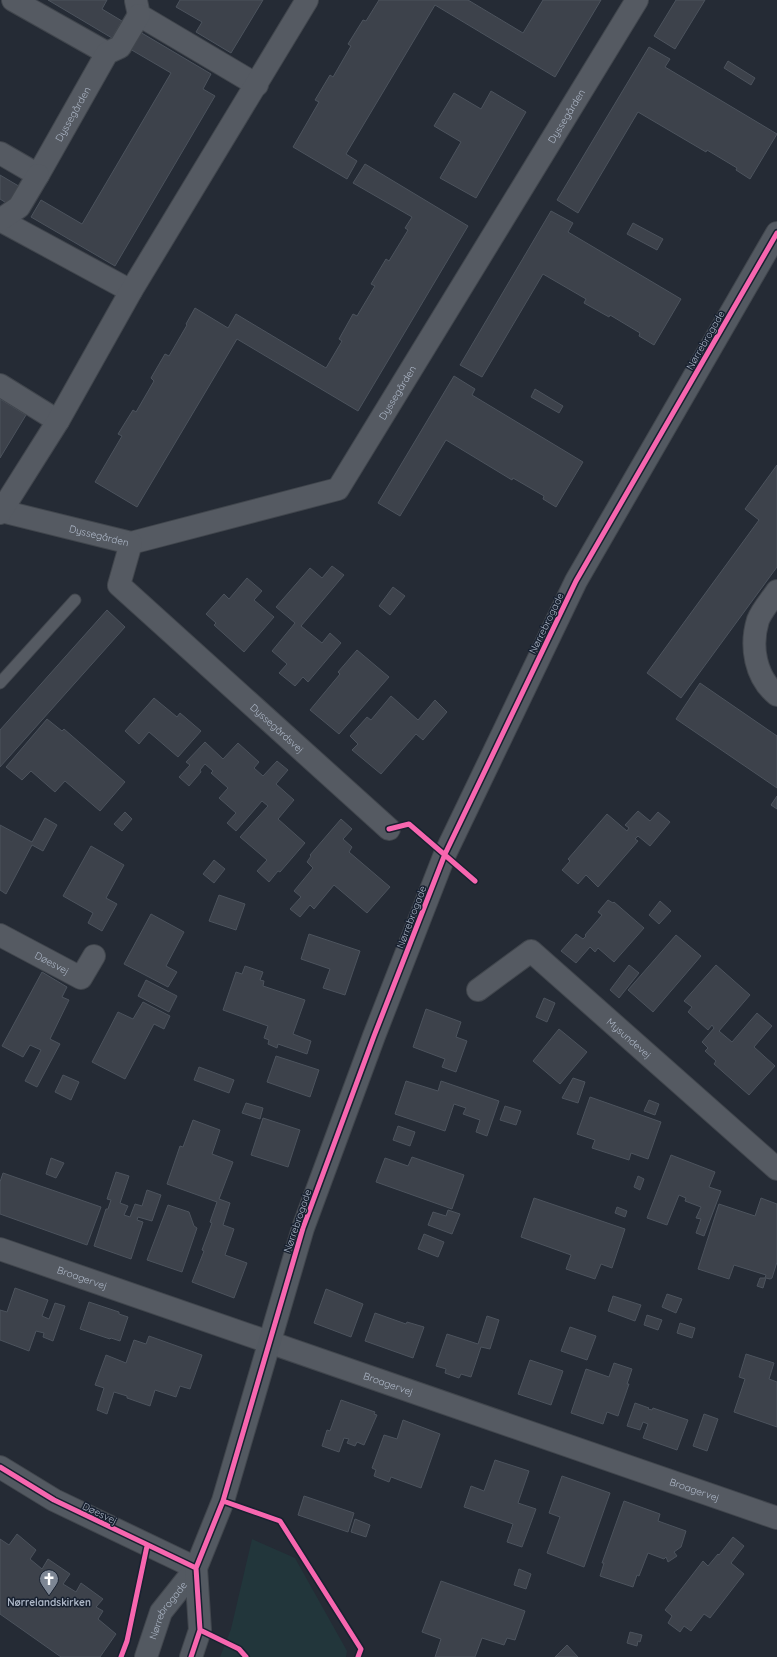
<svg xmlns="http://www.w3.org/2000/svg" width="777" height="1657" font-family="Quicksand,sans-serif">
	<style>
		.green { fill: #22363b }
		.building { fill: #3d424b; stroke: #4c535d }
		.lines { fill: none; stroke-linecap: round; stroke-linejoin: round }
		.lane-casing { stroke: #41464d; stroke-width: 13 }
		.street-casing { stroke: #41464d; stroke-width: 24 }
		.secondary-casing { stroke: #41464d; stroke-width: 24 }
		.lane { stroke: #555a62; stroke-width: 11 }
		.street { stroke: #555a62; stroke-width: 22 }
		.secondary { stroke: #535961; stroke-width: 22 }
		.cycleway-casing { stroke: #182130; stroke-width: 8 }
		.cycleway { stroke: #f766af; stroke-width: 5 }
		.labels { text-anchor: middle; stroke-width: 3; stroke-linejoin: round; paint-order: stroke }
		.street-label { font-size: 10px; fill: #adb7c7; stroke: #182130 }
		.poi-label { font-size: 10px; font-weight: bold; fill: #adb7c7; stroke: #182130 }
	</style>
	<rect width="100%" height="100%" fill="#252b35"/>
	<path class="green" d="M252 1539 295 1558 347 1651 346 1657H220L231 1629Z"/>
	<path class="building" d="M48 0H107L102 9 122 21 112 38Z
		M180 0H263L231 53 196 32 202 22 176 7Z
		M379 0H468L523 33 543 0H601L555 77 435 5 346 154 357 161 347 179 293 147 319 102 315 100 330 75 333 77 351 46 348 44 363 20 366 21Z
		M676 0H705L675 49 654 36Z
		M140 32 211 74 203 89 215 96 115 266 31 217 41 200 82 224 171 73 130 49Z
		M649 47 670 59 665 67 777 134 750 179 736 170 737 168 707 150 706 152 638 112 578 213 557 200Z
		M728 61 755 78 751 85 724 68Z
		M491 91 526 112 476 198 440 178 461 142 434 126 454 93 481 109Z
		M365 164 468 226 358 411 237 339 137 507 95 482 122 436 118 434 133 410 136 412 154 381 151 378 165 354 169 356 187 325 186 324 195 308 228 328 236 314 326 368 342 341 339 339 353 314 357 316 375 286 371 284 386 259 389 261 408 230 405 228 412 217 353 183Z
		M0 175 22 188 11 206 0 199Z
		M551 211 573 223 568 232 681 299 654 345 639 336 640 333 610 315 609 317 584 303 586 299 543 274 482 377 460 365Z
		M633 223 663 239 657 250 627 234Z
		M454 376 475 389 472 395 583 462 556 507 543 499 544 496 513 478 512 480 446 440 400 516 378 503Z
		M535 389 563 406 559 413 531 397Z
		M0 399 26 415 0 458Z
		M777 465V567L681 698 647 673 759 520 745 509Z
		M332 566 344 575 301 626 322 643 330 633 341 643 308 682 303 677 295 686 279 673 287 664 272 651 295 623 276 607 310 568 322 578Z
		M247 578 262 591 254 600 274 617 244 652 214 625 216 623 206 614 224 594 229 599Z
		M393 587 405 596 390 615 379 606Z
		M107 610 125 627 0 767V730Z
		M357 650 389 677 339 734 310 710 340 674 338 672Z
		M700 683 777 736V788L676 719Z
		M391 696 418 720 435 700 447 712 423 740 416 734 381 774 352 750 358 744 350 736 367 717 371 720Z
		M154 698 177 717 180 713 201 731 178 757 149 732 139 744 125 731Z
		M47 719 62 731 64 729 125 782 100 811 65 781 55 792 31 771 22 780 6 767Z
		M205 742 223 759 238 743 259 762 254 768 263 776 277 761 288 770 276 784 294 800 278 819 305 843 280 872 278 871 269 882 257 871 267 860 240 837 268 806 262 801 236 831 227 823 236 813 219 798 228 788 211 773 213 771 205 764 200 770 201 772 189 786 179 777 190 765 186 762Z
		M777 796V809L771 805Z
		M638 811 650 821 658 812 670 822 650 846 638 836 635 839 638 841 598 887 586 875 578 884 562 870 570 861 568 859 607 814 627 831 629 828 625 825Z
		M125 812 132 819 122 831 114 824Z
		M45 818 57 825 43 851 32 845 6 894 0 890V825L32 842Z
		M341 819 352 829 343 839 352 847 349 852 390 887 367 913 334 885 314 909 310 905 300 917 290 909 301 897 294 891 313 868 307 862 311 856 310 855Z
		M91 846 124 865 106 898 117 904 102 931 88 923 93 913 63 896Z
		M214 860 225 869 214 883 203 874Z
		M219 895 245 904 236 930 209 921Z
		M608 900 613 903 614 902 644 928 614 962 598 948 595 952 590 947 576 963 561 951 576 934 583 939 586 936 585 935 602 915 598 912Z
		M660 901 671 911 659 924 649 915Z
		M151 914 184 932 166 966 177 972 168 987 124 964Z
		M309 934 360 951 345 995 323 988 330 969 301 959Z
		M676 935 701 956 653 1012 628 990Z
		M629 965 639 973 619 998 610 990Z
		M716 965 750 995 719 1031 732 1042 757 1013 772 1026 754 1047 775 1066 749 1095 714 1064 716 1061 705 1051 708 1048 702 1042 714 1028 712 1025 708 1030 688 1012 692 1007 684 1001Z
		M245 966 263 972 260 980 264 981 263 986 305 1000 293 1034 311 1041 307 1054 278 1044 277 1048 268 1044 269 1040 264 1038 268 1026 223 1010 236 972 242 974Z
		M42 972 67 987 62 997 69 1000 50 1039 60 1044 37 1087 25 1081 41 1050 30 1045 23 1057 2 1046Z
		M146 980 177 996 169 1012 138 996Z
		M544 998 555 1003 547 1022 536 1017Z
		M143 1002 170 1016 164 1029 154 1024 125 1079 92 1062 118 1012 133 1019Z
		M426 1009 461 1022 456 1037 467 1041 456 1072 442 1067 445 1059 413 1047Z
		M559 1029 587 1052 560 1084 533 1061Z
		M276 1056 319 1070 310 1097 267 1082Z
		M199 1067 234 1080 229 1093 194 1080Z
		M63 1075 79 1082 71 1100 55 1092Z
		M573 1078 585 1082 578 1103 562 1098Z
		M406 1081 438 1091 441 1081 499 1101 487 1136 476 1132 480 1120 463 1114 466 1108 454 1104 445 1131 395 1114Z
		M590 1097 661 1122 648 1159 631 1153 629 1160 592 1148 595 1140 577 1134Z
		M649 1100 659 1104 655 1115 644 1111Z
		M246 1103 263 1108 260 1119 242 1113Z
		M505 1106 521 1111 516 1125 500 1120Z
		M263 1118 300 1130 288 1167 251 1155Z
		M193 1120 220 1130 212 1154 233 1162 219 1199 230 1203 223 1225 234 1229 225 1255 247 1263 234 1298 192 1282 204 1251 202 1250 212 1223 210 1222 217 1202 167 1184 180 1146 183 1147Z
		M398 1126 415 1132 410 1146 393 1140Z
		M671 1155 715 1172 709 1187 721 1191 704 1236 696 1233 701 1219 696 1218 701 1207 685 1201 686 1198 679 1195 667 1225 647 1218Z
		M412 1157 464 1175 452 1209 376 1182 385 1158 408 1166Z
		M51 1158 64 1163 56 1178 46 1174Z
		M116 1172 129 1176 120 1203 128 1206 124 1215 130 1217 135 1204 142 1206 147 1190 161 1195 152 1221 138 1217 137 1220 143 1222 131 1259 94 1246 106 1209H108L111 1200 107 1199Z
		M3 1173 101 1207 87 1245 0 1214V1182Z
		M638 1176 644 1179 640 1190 634 1187Z
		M534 1198 625 1229 612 1268 601 1264 595 1279 566 1269 571 1255 521 1237Z
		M761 1198 777 1204V1262L772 1278 770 1279 766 1278 763 1288 757 1286 760 1278H765L766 1275 734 1265 729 1279 698 1269 719 1204 755 1216Z
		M168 1205 189 1212 194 1226 197 1228 182 1272 147 1260Z
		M617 1207 627 1211 625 1217 615 1213Z
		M448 1210 460 1214 452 1234 428 1225 433 1212 446 1216Z
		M424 1234 444 1242 438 1257 418 1249Z
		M15 1288 48 1300 42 1316 49 1319 55 1303 65 1306 53 1341 43 1337 44 1333 36 1331 29 1351 0 1340V1310L7 1312Z
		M326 1289 363 1304 351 1337 314 1323Z
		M667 1294 682 1299 676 1313 662 1307Z
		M613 1296 641 1305 635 1321 608 1311Z
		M89 1302 119 1312V1314L128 1317 120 1341 111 1338 110 1339 80 1329Z
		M375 1313 406 1324 407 1322 424 1327 413 1358 365 1341Z
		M647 1315 662 1320 658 1330 644 1325Z
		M487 1316 499 1320 490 1349 481 1347 471 1377 461 1374 459 1378 445 1373 446 1369 436 1366 447 1334 478 1344Z
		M680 1323 695 1328 692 1338 677 1333Z
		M570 1327 596 1336 587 1360 561 1351Z
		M149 1336 202 1355 190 1389 180 1386 176 1397 155 1390 150 1406 127 1398V1396L114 1392 107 1414 97 1410 104 1388 95 1385 106 1355 126 1363 134 1340 146 1344Z
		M746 1354 774 1363 769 1379 777 1382V1427L734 1412 745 1379 739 1377Z
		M530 1360 563 1371 551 1405 518 1394Z
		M614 1363 632 1369 627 1384H629L618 1416 607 1412 603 1424 571 1413 586 1369 609 1377Z
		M341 1400 375 1412 374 1414 377 1415 364 1445 357 1442 355 1446 347 1443 349 1439 344 1438 339 1452 322 1446 327 1430 330 1431Z
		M635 1403 649 1408 648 1409 652 1410 653 1408 688 1420 677 1450 643 1438 648 1424 643 1422 640 1430 627 1426Z
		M704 1414 718 1419 707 1451 693 1446Z
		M403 1420 440 1434 421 1488 391 1477 389 1482 374 1476 376 1470 372 1468 384 1435 397 1439Z
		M495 1460 529 1471 518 1503 536 1509 522 1547 507 1542 513 1524 464 1507 471 1486 484 1491Z
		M562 1476 610 1493 584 1567 547 1553 560 1517 549 1513Z
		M304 1496 354 1513 348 1532 298 1515Z
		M624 1501 660 1514 658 1521 686 1531 681 1547 674 1552 677 1556 668 1562 666 1557 664 1559 648 1553 639 1576 637 1575 633 1587 600 1576 604 1563H602Z
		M355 1519 370 1525 366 1537 351 1532Z
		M17 1534 36 1550 30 1559 42 1569 48 1559 70 1574 63 1584 76 1592 81 1583 103 1599 96 1607 103 1611 98 1619 116 1634 100 1657H61L0 1614V1539L9 1545Z
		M733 1537 744 1546 731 1563 744 1574 710 1618 704 1614 691 1631 684 1626 680 1632 668 1623 672 1616 665 1610 703 1561 708 1566 718 1554 719 1555Z
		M519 1569 531 1574 526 1589 514 1585Z
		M441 1581 525 1611 515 1640 507 1638 504 1645 482 1638 475 1657H435L441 1639 422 1632Z
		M630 1632 642 1635 640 1642 638 1641 637 1646 627 1643Z
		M567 1645 578 1657H555Z"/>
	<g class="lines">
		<g class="lane-casing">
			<path id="lane" d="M0 683 75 600"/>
		</g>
		<g class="street-casing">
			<g id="street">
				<path d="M13 0 107 53"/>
				<path d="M136 1 139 15 257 85"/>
				<path id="s1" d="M0 153 38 175 107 53 120 47 139 15"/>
				<path d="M0 220 131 291"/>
				<path d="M0 220 19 207 38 175"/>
				<path d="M0 385 58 421"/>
				<path id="s2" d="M1 511 131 543 338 489 637 0"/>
				<path d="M0 513 58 421 131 291 307 0"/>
				<path id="s3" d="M131 543 119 585 389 829"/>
				<path d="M777 591C771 600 762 610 758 620 750 646 755 677 777 695"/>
				<path id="s4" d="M0 935 81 978 94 956"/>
				<path id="s5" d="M478 990 531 951 777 1169"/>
				<path id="s6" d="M0 1249 777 1518"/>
			</g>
		</g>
		<g class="secondary-casing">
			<g id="secondary">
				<path d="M0 1467 54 1500 196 1568"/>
				<path id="s7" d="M146 1657 161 1612 196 1568 223 1501 303 1228 374 1036 445 854 576 581 777 233"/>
				<path d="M191 1657 200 1630 196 1568"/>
			</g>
		</g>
		<use href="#lane" class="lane"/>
		<use href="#street" class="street"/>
		<use href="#secondary" class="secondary"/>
		<g class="cycleway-casing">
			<path id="cycleway" d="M389 829 409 824 475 881
				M0 1467 54 1500 196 1568
				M223 1501 280 1521 361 1649 358 1657
				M200 1630 239 1649 246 1657
				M121 1657 127 1641 147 1546
				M191 1657 200 1630 196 1568 223 1501 303 1228 374 1036 445 854 576 581 777 233"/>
		</g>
		<use href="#cycleway" class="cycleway"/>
	</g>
	<defs>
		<g id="church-pin" transform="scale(1)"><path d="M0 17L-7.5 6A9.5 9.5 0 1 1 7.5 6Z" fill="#7d8694" stroke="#182130"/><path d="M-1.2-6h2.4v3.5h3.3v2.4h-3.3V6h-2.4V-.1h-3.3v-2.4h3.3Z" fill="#fff"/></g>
	</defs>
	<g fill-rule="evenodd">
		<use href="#church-pin" x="49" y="1579"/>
	</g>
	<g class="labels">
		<g class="street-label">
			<text dy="4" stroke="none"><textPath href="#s1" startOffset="114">Dyssegården</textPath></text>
			<text dy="4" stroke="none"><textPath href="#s2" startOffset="785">Dyssegården</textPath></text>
			<text transform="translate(705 340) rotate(-60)" y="4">Nørrebrogade</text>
			<text dy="4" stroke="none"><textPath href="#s2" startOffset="461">Dyssegården</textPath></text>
			<text dy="4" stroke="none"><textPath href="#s2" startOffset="101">Dyssegården</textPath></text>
			<text transform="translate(546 623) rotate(-64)" y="4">Nørrebrogade</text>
			<text dy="4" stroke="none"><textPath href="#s3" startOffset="257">Dyssegårdsvej</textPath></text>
			<text transform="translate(411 917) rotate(-69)" y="4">Nørrebrogade</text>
			<text dy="4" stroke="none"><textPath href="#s4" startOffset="59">Døesvej</textPath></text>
			<text dy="4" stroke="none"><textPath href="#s5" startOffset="197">Mysundevej</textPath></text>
			<text transform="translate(297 1221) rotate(-71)" y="4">Nørrebrogade</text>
			<text dy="4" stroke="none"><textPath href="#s6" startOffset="87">Broagervej</textPath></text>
			<text dy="4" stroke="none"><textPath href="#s6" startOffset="411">Broagervej</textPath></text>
			<text dy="4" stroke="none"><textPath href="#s6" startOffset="735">Broagervej</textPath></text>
			<text transform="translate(100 1513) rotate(26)" y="4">Døesvej</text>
			<text dy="4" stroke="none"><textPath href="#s7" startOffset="52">Nørrebrogade</textPath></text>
		</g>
		<g class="poi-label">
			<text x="49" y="1606">Nørrelandskirken</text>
		</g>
	</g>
</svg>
